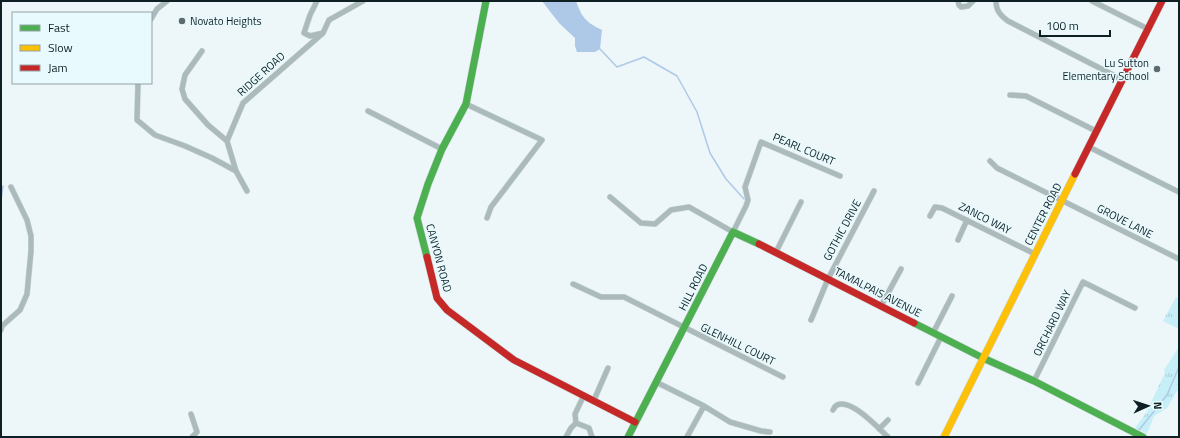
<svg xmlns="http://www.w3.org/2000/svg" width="1180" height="438" font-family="'Titillium Web',sans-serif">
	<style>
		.grass { fill: url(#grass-tufts) }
		.water { fill: #aec9e8 }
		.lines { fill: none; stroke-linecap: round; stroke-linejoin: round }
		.stream { stroke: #aec9e8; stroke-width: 1.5 }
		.street-casing { stroke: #cad3d5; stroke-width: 6 }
		.fast-casing { stroke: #cad3d5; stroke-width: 8 }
		.slow-casing { stroke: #cad3d5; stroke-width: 8 }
		.jam-casing { stroke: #cad3d5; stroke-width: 8 }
		.street { stroke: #abbbbc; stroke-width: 5 }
		.fast { stroke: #4caf50; stroke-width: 7 }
		.slow { stroke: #ffc107; stroke-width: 7 }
		.jam { stroke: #c62828; stroke-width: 7 }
		.poi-dot { fill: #5d6b6e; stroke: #e8fafd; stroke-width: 1.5 }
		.labels { text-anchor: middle; stroke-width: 3; stroke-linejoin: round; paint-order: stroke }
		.poi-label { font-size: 11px; fill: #0f2024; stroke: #e8fafd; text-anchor: start }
		.street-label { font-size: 11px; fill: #0f2024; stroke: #e8fafd }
	</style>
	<defs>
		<pattern id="grass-tufts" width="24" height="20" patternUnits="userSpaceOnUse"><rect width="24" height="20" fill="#c7eff7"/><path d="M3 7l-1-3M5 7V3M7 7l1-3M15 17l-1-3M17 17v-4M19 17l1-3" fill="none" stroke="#aacdd4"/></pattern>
	</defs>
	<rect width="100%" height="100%" fill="#edf6f8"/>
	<path class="grass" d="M1176 297 1179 299V329L1163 321Z
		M1179 347V388L1167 408 1154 416 1147 434 1135 428 1146 413 1165 373 1164 370Z"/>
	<path class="water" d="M542 1H576C582 18 586 22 602 30L600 49 595 52H577L575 46V38L559 23Z"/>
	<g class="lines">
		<path class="stream" d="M600 49 617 67 644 57 677 76 697 112 710 153 726 179 744 199
			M1 200 3 186
			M1139 430 1167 395 1179 367
			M1131 437 1132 436"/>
		<g class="street-casing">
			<path id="street" d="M958 1 959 5 961 7 968 6 973 1
				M996 1C996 11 1001 16 1008 21L1123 80
				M1092 1 1148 29
				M151 19 157 9 167 1
				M323 33 329 20 363 1
				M202 51 185 75 182 89 185 99 208 125 227 141
				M138 83 137 120 155 135 185 146 212 158 236 171
				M1010 95 1026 96 1096 131
				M466 104 542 140 491 207 487 218
				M368 111 442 149
				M1089 147 1179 192
				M990 161 997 168 1179 259
				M247 191 236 171 227 141 243 103 323 33 310 36 304 33 310 15 317 1
				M610 197 641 223 655 224 671 210 689 207 733 232 746 206 748 200 745 187 761 142 840 176
				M930 216 935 207 942 208 1035 254
				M958 240 967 220
				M776 252 801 202
				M573 284 601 297H624L783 377
				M881 306 901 269
				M811 320 828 279 874 191
				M1 330 2 326 20 310 27 294 31 251V236L27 220 11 187
				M933 333 952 296
				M1034 381 1083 282 1135 308
				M656 382 704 406 730 422 761 431 770 432
				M918 383 941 337
				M594 400 608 368
				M833 410C834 408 835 406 837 405 851 398 878 428 888 437
				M191 414 197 432 192 437
				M576 423 575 414 584 395
				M879 429 888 420
				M566 437 571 428 576 423 589 428 592 437
				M687 437 704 406"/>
		</g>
		<g class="fast-casing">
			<path id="fast" d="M427 257 417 218 428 184 442 149 466 104 486 1
				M914 323 983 358 1034 381 1143 437
				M628 437 733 232 759 244"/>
		</g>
		<g class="slow-casing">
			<path id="slow" d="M944 437 1075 174"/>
		</g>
		<g class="jam-casing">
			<path id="jam" d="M1075 174 1162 1
				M759 244 914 323
				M427 257 437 298 447 310 514 360 635 422"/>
		</g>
		<use href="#street" class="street"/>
		<use href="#fast" class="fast"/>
		<use href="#slow" class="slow"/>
		<use href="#jam" class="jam"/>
	</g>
	<g class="poi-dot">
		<circle cx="182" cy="21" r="4"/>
		<circle cx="1157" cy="69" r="4"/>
	</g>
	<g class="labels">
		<g class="poi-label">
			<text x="190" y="25">Novato Heights</text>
			<text x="1149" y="67" text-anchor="end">Lu Sutton<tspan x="1149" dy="13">Elementary School</tspan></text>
		</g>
		<g class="street-label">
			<text transform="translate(261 74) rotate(-42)" y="4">RIDGE ROAD</text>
			<text transform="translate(804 149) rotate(23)" y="4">PEARL COURT</text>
			<text transform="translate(1043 214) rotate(-63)" y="4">CENTER ROAD</text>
			<text transform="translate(985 218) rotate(27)" y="4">ZANCO WAY</text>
			<text transform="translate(1125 221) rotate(27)" y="4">GROVE LANE</text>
			<text transform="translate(842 230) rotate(-62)" y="4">GOTHIC DRIVE</text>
			<text transform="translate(439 258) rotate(75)" y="4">CANYON ROAD</text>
			<text transform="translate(693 287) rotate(-63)" y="4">HILL ROAD</text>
			<text transform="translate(878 292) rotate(27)" y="4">TAMALPAIS AVENUE</text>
			<text transform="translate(1052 323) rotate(-64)" y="4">ORCHARD WAY</text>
			<text transform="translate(738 344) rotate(26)" y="4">GLENHILL COURT</text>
		</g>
	</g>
	<rect width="1180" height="438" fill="none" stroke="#0f2024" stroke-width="4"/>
	<rect x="12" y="12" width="140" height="72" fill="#e8fafd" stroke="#91a3a6"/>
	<rect x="20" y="25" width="20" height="6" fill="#4caf50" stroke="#91a3a6"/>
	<text x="48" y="32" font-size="12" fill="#0f2024">Fast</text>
	<rect x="20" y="45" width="20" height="6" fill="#ffc107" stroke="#91a3a6"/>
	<text x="48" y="52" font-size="12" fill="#0f2024">Slow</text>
	<rect x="20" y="65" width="20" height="6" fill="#c62828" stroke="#91a3a6"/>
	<text x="48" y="72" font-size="12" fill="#0f2024">Jam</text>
	<g transform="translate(1148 406) rotate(87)" stroke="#e8fafd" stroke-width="3" paint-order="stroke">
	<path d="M0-3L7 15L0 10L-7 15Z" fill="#0f2024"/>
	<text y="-6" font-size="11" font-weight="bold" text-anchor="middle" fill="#0f2024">N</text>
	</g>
	<path d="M1040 30v6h70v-6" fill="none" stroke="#0f2024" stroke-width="2"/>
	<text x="1046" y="30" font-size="12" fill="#0f2024" stroke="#e8fafd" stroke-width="3" paint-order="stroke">100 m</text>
</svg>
